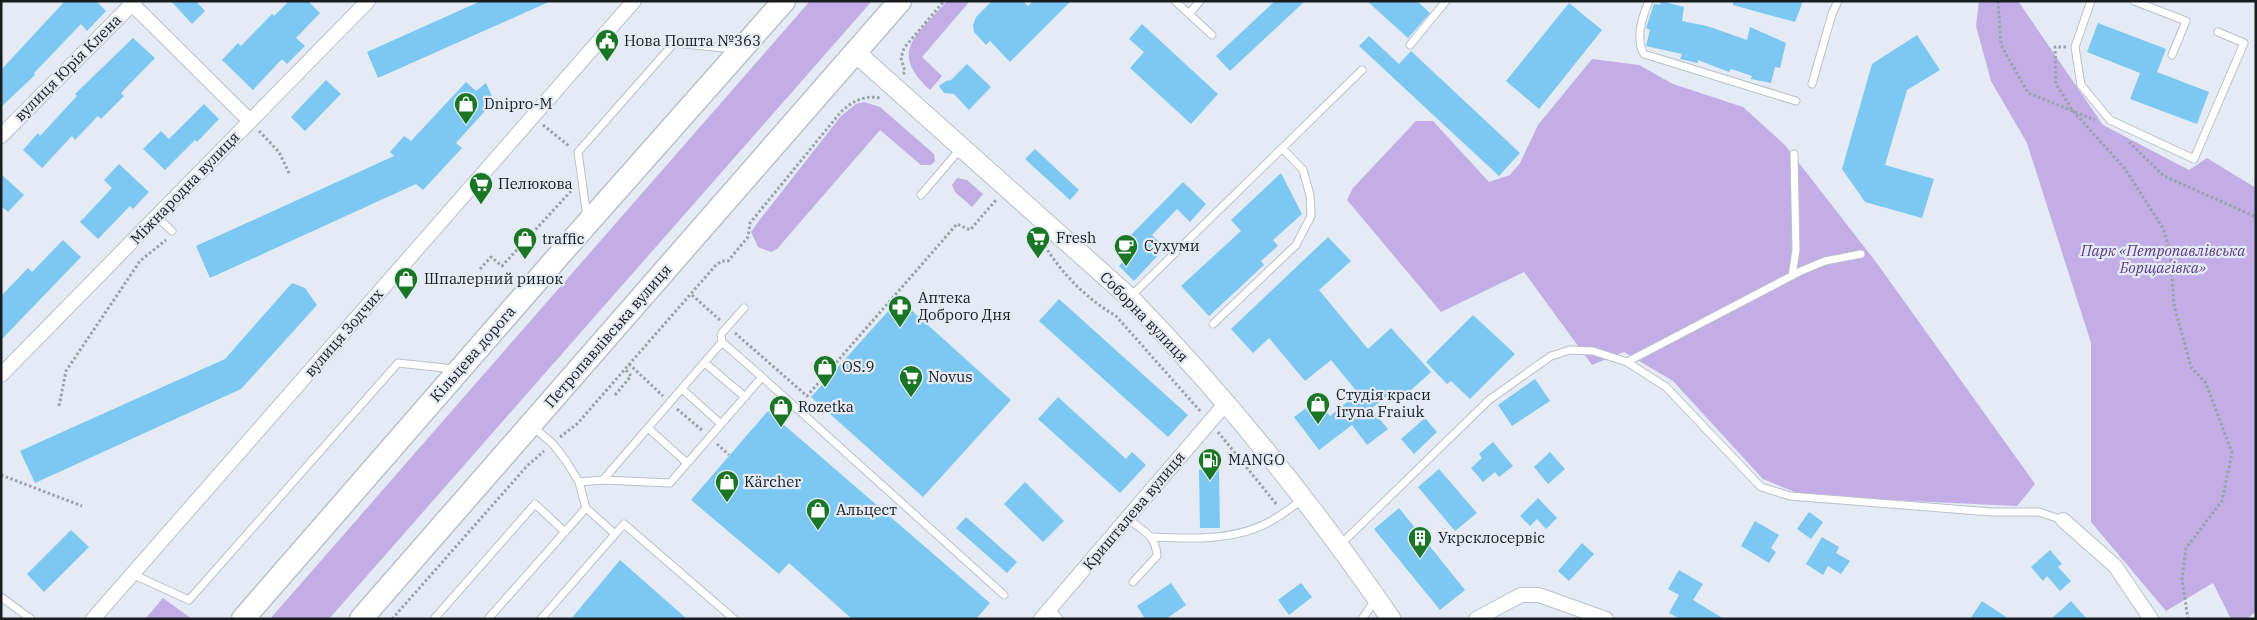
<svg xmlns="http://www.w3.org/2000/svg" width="2257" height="620" font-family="'IBM Plex Serif',serif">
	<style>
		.green { fill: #c3ade6 }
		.building { fill: #7cc8f2 }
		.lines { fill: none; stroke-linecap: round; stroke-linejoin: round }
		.service-casing { stroke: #bac1ca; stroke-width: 9 }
		.minor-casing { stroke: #bac1ca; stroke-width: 16 }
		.secondary-casing { stroke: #bac1ca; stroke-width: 21 }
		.trunk-casing { stroke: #bac1ca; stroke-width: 25 }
		.path { stroke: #9ba1a8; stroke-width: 3; stroke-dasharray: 2.5 2.5; stroke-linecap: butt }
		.service { stroke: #fff; stroke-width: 7 }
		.minor { stroke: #fff; stroke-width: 14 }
		.secondary { stroke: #fff; stroke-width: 19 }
		.trunk { stroke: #fff; stroke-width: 22 }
		.labels { text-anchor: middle; stroke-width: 4.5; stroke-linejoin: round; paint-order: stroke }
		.poi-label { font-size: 15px; fill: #1a1d20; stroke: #e4ebf4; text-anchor: start }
		.street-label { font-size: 15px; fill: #1a1d20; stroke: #e4ebf4 }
		.park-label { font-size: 15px; font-style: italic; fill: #5d3a88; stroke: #e4ebf4 }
	</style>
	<rect width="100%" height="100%" fill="#e4ebf4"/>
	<path class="green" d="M810 1H872L329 619H270Z
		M947 1H970L922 57 942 76 930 90C887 51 918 35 947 1Z
		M1979 1H2018L2103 125 2189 170 2207 158 2256 188V611L2247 619H2231L2213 583 2166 611 2091 522V343L2027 143 1991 81 1976 26Z
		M1592 59 1639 65 1673 84 1743 107 1785 145 1876 262 2035 484 2017 506 1804 496 1763 479 1673 381 1624 352 1592 365 1524 272 1441 312 1347 200 1353 188 1416 121H1433L1489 182 1510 175 1520 163 1538 125Z
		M864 102 880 107 934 154 935 161 931 165H921L880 130 777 249 771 252 758 247 751 232 758 222 841 116 856 104Z
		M957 178 967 180 983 194 972 207 955 192 952 185Z
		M163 598 192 619H145Z"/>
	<path class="building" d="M65 1H96L106 11 87 31 81 24 34 73 35 75 1 107V70Z
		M171 1H196L205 11 192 24Z
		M289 1H308L320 13 296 38 305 46 287 64 282 59 253 90 222 60 238 43 241 46 272 14 274 16Z
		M481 1H551L378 78 367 52Z
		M992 1H1023L1028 6 1033 1H1071L1010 62 990 41 986 45 974 32 973 25 976 17Z
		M1275 1H1305L1230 71 1216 56Z
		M1367 1H1417L1430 13 1408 38Z
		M1661 1 1684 7 1682 21 1707 26 1747 40 1750 27 1786 43 1780 68 1775 67 1771 83 1751 79 1752 76 1731 69 1729 72 1698 60V63L1680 59 1682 54 1646 46 1650 30 1646 28 1654 4 1660 5Z
		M1733 1H1803L1795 22 1733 5Z
		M1569 3 1602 30 1539 109 1506 81Z
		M2098 23 2166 49 2157 72 2209 92 2197 124 2130 99 2140 73 2087 52Z
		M1142 24 1218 94 1191 124 1130 68 1144 52 1129 39Z
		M1917 35 1940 70 1907 90 1885 165 1934 179 1922 218 1865 202 1842 169 1872 64Z
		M1369 36 1399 64 1411 51 1520 153 1499 176 1359 46Z
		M133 38 155 58 121 93 124 96 101 119 98 116 75 140 72 136 42 168 23 150 38 133 40 136 77 96 75 94Z
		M967 64 991 87 969 110 954 94 944 93 939 86 946 81 951 80Z
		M326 80 341 94 305 131 291 117Z
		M466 82 476 91 486 83 494 101 456 143 462 148 423 190 416 184 210 278 196 246 394 156 390 152 404 136 411 141Z
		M204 104 219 119 197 142 195 140 165 170 143 149 161 131 169 139Z
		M1035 149 1079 190 1070 200 1025 159Z
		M119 164 149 192 133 209 130 206 98 239 80 222 112 188 104 180Z
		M1281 173 1302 214 1273 240 1278 246 1261 261 1264 265 1209 316 1181 286 1241 231 1231 220Z
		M1 174 24 195 8 212 1 206Z
		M1183 182 1206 204 1190 222 1177 209 1152 235 1165 248 1134 281 1119 266 1138 246 1129 237Z
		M1328 237 1351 261 1319 290 1368 349 1391 328 1431 372 1401 399 1394 390 1371 409 1388 429 1367 445 1352 425 1319 450 1294 417 1317 400 1330 416 1358 393 1331 360 1305 381 1269 338 1253 353 1231 329Z
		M63 240 81 257 1 340V296L28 268 32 272Z
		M292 283 305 288 317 305 241 389 35 483 20 451 225 359Z
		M899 299 1011 400 923 497 811 397Z
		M1059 299 1188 415 1168 437 1039 321Z
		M1473 315 1515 354 1470 399 1451 381 1447 384 1426 362Z
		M1535 379 1550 401 1512 426 1498 405Z
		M1058 397 1126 459 1132 452 1146 465 1120 493 1038 419Z
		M768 411 990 603 976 619H852L789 563 779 574 691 500Z
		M1425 418 1437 432 1414 454 1401 439Z
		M1493 442 1513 466 1499 477 1495 472 1483 482 1471 468 1482 458 1479 454Z
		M1550 452 1565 469 1548 484 1534 467Z
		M1219 469 1220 528H1200L1199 470Z
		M1439 469 1477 513 1455 531 1418 487Z
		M1025 482 1064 521 1043 542 1004 504Z
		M1538 498 1557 518 1546 529 1537 519 1530 526 1520 516Z
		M1399 508 1465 590 1440 610 1374 529Z
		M1809 512 1823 522 1811 539 1797 529Z
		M966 517 1017 562 1007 573 956 528Z
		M1755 521 1779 535 1771 548 1776 552 1769 563 1741 546Z
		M71 530 89 547 44 592 27 574Z
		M1822 537 1839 547 1836 553 1850 561 1841 574 1828 566 1823 575 1806 564Z
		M1582 543 1594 554 1569 581 1558 571Z
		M2050 550 2062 564 2058 567 2071 581 2060 591 2047 576 2043 581 2031 567Z
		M620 560 687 619H571Z
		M1679 570 1703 584 1693 600 1724 619H1680L1669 613 1679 595 1668 589Z
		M1171 583 1186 605 1166 619H1145L1137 606Z
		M1301 583 1312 597 1289 615 1278 600Z
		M1982 601 2009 619H1970Z
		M2071 601 2087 619H2051Z"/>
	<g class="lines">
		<g class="service-casing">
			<path id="service" d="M1175 1 1212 35
				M1649 1C1642 17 1635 39 1644 54L1796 101
				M2091 1 2075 47 2081 85 2110 120 2194 159 2244 43 2218 32
				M2134 1 2186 21 2172 55
				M1189 14 1200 1
				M1410 45 1446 1
				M1812 84 1832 14 1838 1
				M921 195 961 148
				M157 217 172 231
				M587 217 578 152 674 43 734 49
				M1792 276 1796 250 1794 154
				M1130 297 1362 70
				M1213 324 1296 245 1311 216 1310 195 1303 170 1282 148
				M1627 362 1801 271 1825 261 1861 254
				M705 363 745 397
				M762 377 1004 595
				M682 389 721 424
				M532 426 553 444 566 461 579 482 586 508 615 534
				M648 428 687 463
				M603 480 722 342
				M579 482 603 480 670 483 762 377 722 342 721 334 744 308
				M1128 519C1143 531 1156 535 1157 556L1133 582
				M1152 537C1190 539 1236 541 1271 521 1282 515 1292 507 1303 499
				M1340 545 1489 400 1551 356 1570 350 1593 351 1627 362 1666 387 1761 487 1790 496 1991 512H2039L2063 520
				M132 574 189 600 398 363 454 369
				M1 597 31 619
				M1051 609 1059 619
				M434 619 535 504 565 532
				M488 619 586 508
				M541 619 624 524 734 619
				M1362 619 1376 599"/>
		</g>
		<g class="minor-casing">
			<path id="minor" d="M129 1 250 121
				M1 136 135 1
				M1 375 368 1
				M2063 520 2115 566 2151 619
				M93 619 634 1
				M1041 619 1226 403
				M1476 619 1521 595H1539L1606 619"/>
		</g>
		<g class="secondary-casing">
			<path id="secondary" d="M856 53 1130 298C1226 397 1313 505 1391 619"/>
		</g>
		<g class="trunk-casing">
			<path id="trunk" d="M243 619 555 260 784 1
				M361 619 900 1"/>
		</g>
		<path class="path" d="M1998 1 2001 45 2028 93 2095 120
			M2066 47H2055L2056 84 2073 111 2125 169 2163 228 2170 251 2174 305 2191 367 2206 383 2232 453 2222 501 2186 548 2182 579 2188 619
			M903 74 905 72 901 58 904 48 944 1
			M543 125 569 146
			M259 131 279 152 290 175
			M2129 142 2164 176 2256 217
			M1045 246C1062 274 1087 299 1116 316L1201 412
			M480 269 491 257 502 266 572 190
			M692 295 721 321
			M735 333 807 396 957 224 970 230 996 200
			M629 364 663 396
			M615 395 631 376 625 369
			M59 406 66 371 140 261 166 240
			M677 409 703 431
			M1218 432 1277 505
			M560 437 577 424 716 265 722 261H728L748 237 750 223 840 113C852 101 864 95 880 98
			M717 444 729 455
			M1 475 82 506
			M392 619 527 466 544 451"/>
		<use href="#service" class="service"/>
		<use href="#minor" class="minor"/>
		<use href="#secondary" class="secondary"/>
		<use href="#trunk" class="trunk"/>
	</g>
	<defs>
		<g id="civic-pin" transform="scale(1.25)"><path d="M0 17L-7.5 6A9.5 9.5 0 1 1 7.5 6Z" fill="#197625" stroke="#e4ebf4"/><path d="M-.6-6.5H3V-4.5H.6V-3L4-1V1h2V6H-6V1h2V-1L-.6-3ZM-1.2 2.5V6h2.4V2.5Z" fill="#fff"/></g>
		<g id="shop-pin" transform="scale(1.25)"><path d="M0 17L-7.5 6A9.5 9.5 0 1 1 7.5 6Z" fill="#197625" stroke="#e4ebf4"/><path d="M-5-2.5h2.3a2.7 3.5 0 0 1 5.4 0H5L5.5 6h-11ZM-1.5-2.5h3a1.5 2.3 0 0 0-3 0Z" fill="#fff"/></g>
		<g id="supermarket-pin" transform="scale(1.25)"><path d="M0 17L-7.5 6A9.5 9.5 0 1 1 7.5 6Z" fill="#197625" stroke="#e4ebf4"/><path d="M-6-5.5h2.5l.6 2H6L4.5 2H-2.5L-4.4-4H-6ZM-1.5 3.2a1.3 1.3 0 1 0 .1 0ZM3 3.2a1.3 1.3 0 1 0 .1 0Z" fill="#fff"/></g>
		<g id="cafe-pin" transform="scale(1.25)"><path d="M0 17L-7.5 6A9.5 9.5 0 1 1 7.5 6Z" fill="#197625" stroke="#e4ebf4"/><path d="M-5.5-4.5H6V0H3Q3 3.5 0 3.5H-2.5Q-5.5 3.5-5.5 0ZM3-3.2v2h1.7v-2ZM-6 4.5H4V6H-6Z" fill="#fff"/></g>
		<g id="pharmacy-pin" transform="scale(1.25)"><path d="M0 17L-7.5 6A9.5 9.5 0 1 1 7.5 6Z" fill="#197625" stroke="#e4ebf4"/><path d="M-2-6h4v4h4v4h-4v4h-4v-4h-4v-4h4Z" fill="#fff"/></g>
		<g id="fuel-pin" transform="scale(1.25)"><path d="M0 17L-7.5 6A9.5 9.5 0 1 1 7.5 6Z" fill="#197625" stroke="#e4ebf4"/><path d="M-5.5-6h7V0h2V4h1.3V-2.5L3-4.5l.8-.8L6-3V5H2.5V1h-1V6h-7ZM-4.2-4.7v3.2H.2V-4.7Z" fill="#fff"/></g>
		<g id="building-pin" transform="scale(1.25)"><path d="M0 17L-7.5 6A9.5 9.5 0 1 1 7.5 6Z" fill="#197625" stroke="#e4ebf4"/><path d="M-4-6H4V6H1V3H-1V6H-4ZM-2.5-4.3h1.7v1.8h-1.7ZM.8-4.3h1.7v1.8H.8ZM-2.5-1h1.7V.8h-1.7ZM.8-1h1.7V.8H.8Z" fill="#fff"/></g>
	</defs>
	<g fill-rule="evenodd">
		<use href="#civic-pin" x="607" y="41"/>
		<use href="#shop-pin" x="466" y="104"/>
		<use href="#supermarket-pin" x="481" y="184"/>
		<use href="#supermarket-pin" x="1038" y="238"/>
		<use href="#shop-pin" x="525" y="239"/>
		<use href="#cafe-pin" x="1126" y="246"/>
		<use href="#shop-pin" x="406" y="279"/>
		<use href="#pharmacy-pin" x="900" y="307"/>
		<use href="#shop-pin" x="825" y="367"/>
		<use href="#supermarket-pin" x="911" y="377"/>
		<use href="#shop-pin" x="1318" y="404"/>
		<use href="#shop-pin" x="781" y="407"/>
		<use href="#fuel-pin" x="1210" y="460"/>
		<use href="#shop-pin" x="727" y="482"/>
		<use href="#shop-pin" x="818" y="510"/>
		<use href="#building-pin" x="1420" y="538"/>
	</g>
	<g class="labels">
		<g class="poi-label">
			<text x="624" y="46">Нова Пошта №363</text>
			<text x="484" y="109">Dnipro-M</text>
			<text x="498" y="189">Пелюкова</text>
			<text x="1056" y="243">Fresh</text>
			<text x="542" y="244">traffic</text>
			<text x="1144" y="251">Сухуми</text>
			<text x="424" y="284">Шпалерний ринок</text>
			<text x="918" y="303">Аптека<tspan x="918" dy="17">Доброго Дня</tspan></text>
			<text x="842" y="372">OS.9</text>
			<text x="928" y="382">Novus</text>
			<text x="1336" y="400">Студія краси<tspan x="1336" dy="17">Iryna Fraiuk</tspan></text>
			<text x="798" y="412">Rozetka</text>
			<text x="1228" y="465">MANGO</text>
			<text x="744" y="487">Kärcher</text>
			<text x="836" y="515">Альцест</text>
			<text x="1438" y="543">Укрсклосервіс</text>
		</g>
		<g class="street-label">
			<text transform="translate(68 68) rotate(-45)" y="5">вулиця Юрія Клена</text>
			<text transform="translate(185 188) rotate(-46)" y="5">Міжнародна вулиця</text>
			<text transform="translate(1144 317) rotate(46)" y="5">Соборна вулиця</text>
			<text transform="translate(344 333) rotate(-49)" y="5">вулиця Зодчих</text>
			<text transform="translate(608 336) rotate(-49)" y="5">Петропавлівська вулиця</text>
			<text transform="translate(473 354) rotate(-49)" y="5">Кільцева дорога</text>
			<text transform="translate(1134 511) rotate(-50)" y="5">Кришталева вулиця</text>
		</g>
		<g class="park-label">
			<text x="2163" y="256">Парк «Петропавлівська<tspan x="2163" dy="17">Борщагівка»</tspan></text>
		</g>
	</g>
	<rect width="2257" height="620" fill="none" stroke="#1a1d20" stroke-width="5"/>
</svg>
